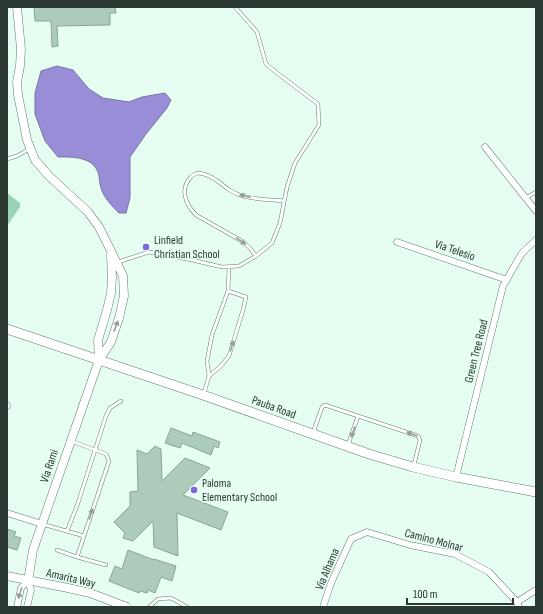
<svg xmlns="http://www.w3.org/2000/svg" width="543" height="614" font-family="'Sofia Sans Condensed',sans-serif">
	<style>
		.green { fill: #99d3b6 }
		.water { fill: #9a8dd7; stroke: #7974a6 }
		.building { fill: #adcbbb; stroke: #87a495 }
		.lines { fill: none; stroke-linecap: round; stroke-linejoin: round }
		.service-casing { stroke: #617d6f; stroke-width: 4 }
		.minor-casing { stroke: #617d6f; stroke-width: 7 }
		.tertiary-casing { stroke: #617d6f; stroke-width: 9 }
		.secondary-casing { stroke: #617d6f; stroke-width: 10 }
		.service { stroke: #fff; stroke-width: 3 }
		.minor { stroke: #fff; stroke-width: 6 }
		.tertiary { stroke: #fff; stroke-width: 8 }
		.secondary { stroke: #fff; stroke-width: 9 }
		.oneway { fill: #969c98 }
		.poi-dot { fill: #8364df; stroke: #e5fef1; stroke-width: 1.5 }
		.labels { text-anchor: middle; stroke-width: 3; stroke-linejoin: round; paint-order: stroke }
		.poi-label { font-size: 12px; fill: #2c3832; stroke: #e5fef1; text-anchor: start }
		.street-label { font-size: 12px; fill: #2c3832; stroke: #e5fef1 }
	</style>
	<rect width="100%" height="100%" fill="#e5fef1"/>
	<path class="green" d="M7 193 20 203V207L7 226Z"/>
	<path class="water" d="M57 66 73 70 89 89 103 98 129 102 142 97 165 93 171 100 167 108 146 134 130 157V198L126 213H119C112 206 104 198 101 188 99 182 100 175 97 170 90 156 70 157 58 157L45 141 35 114V93L41 71Z"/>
	<path class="building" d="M34 7H115L116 13H110V25L57 26 58 46 52 47 51 21H35Z
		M171 428 192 436 193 432 220 442 218 448 214 446 211 455 182 443 180 448 165 443Z
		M155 446 161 449 162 481 185 458 210 468 183 495 228 512 221 530 177 513 178 556 154 547 153 521 133 541 123 538 125 533 114 522 130 506V492L138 491 137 450 147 454Z
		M7 529 16 532 14 536 21 538 17 550 7 547Z
		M128 550 154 560V559L176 566 172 581 161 577 155 593 148 590 147 593 140 591 139 593 109 581 115 566 122 569Z"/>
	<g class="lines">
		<g class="service-casing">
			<path id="service" d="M7 159 17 156 29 149
				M526 198 536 192
				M256 256 249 247 240 240 196 215C186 205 179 189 191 177 192 176 196 173 198 173 200 173 202 174 204 174 214 177 220 183 228 189 243 200 266 199 284 201
				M118 262 149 252 192 260 222 267 239 266 256 256 272 243 280 223 287 187 295 163 319 125 318 104 277 73 266 64 257 32 235 7
				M209 376 221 366 229 356 243 310 246 297 228 291
				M204 393 209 376 207 361 212 335 228 291 229 267
				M313 433 322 407 325 405 418 436 420 440 414 465
				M348 445 358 416
				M42 524 84 536 109 461 106 454 71 441
				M67 531 77 506 106 416 110 408 121 401
				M84 536 77 557 106 565
				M57 550 77 557
				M149 607 158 599 171 598 187 607"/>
		</g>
		<g class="minor-casing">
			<path id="minor" d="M485 147 536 211
				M397 242 507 280
				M7 406V405
				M456 477 503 286 522 253 536 240
				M7 513 42 524
				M517 602 536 590
				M17 607 21 588 28 581
				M27 607 31 590 28 581
				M323 607 331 583 351 539 367 532 410 545 455 554 489 572 517 602 519 607"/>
		</g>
		<g class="tertiary-casing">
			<path id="tertiary" d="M17 7 21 49 20 66 17 82 18 95 27 140 35 160 49 176 88 212 99 227 111 251 123 276 124 296 119 318 111 342 99 360 42 524 33 550 28 581
				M99 360 98 340 107 310 111 293 112 278 111 255
				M7 576 68 588 90 593 127 607"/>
		</g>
		<g class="secondary-casing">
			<path id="secondary" d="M7 329 203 395 369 454 413 467 456 477 536 492"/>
		</g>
		<use href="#service" class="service"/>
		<use href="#minor" class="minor"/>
		<use href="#tertiary" class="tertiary"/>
		<use href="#secondary" class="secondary"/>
	</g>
	<defs><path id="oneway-solid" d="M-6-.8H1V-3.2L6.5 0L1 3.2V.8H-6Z"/></defs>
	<g class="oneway">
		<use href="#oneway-solid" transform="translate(245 196) rotate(-166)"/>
		<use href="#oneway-solid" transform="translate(241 241) rotate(34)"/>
		<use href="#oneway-solid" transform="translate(116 326) rotate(-70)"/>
		<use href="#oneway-solid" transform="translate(232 346) rotate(-72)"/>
		<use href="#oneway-solid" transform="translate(353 432) rotate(109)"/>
		<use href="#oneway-solid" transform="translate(412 434) rotate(-160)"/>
		<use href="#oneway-solid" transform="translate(91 514) rotate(-71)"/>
		<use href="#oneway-solid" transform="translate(20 593) rotate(107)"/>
	</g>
	<g class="poi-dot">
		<circle cx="146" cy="247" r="4"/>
		<circle cx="194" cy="490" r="4"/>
	</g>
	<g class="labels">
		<g class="poi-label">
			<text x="154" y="244">Linfield<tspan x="154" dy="14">Christian School</tspan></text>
			<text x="202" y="487">Paloma<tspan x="202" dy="14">Elementary School</tspan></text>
		</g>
		<g class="street-label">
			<text transform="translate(455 250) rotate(19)" y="4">Via Telesio</text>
			<text transform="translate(476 351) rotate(-76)" y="4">Green Tree Road</text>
			<text transform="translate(274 407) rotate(20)" y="4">Pauba Road</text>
			<text transform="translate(49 466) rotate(-71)" y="4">Via Rami</text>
			<text transform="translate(434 540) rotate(15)" y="4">Camino Molnar</text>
			<text transform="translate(327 569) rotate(-67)" y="4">Via Alhama</text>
			<text transform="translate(71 578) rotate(13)" y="4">Amarita Way</text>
		</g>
	</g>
	<rect width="543" height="614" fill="none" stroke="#2c3832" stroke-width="16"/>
	<path d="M407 598v6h106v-6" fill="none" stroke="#2c3832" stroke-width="2"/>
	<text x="413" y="598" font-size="12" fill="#2c3832" stroke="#e5fef1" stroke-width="3" paint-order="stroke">100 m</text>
</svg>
